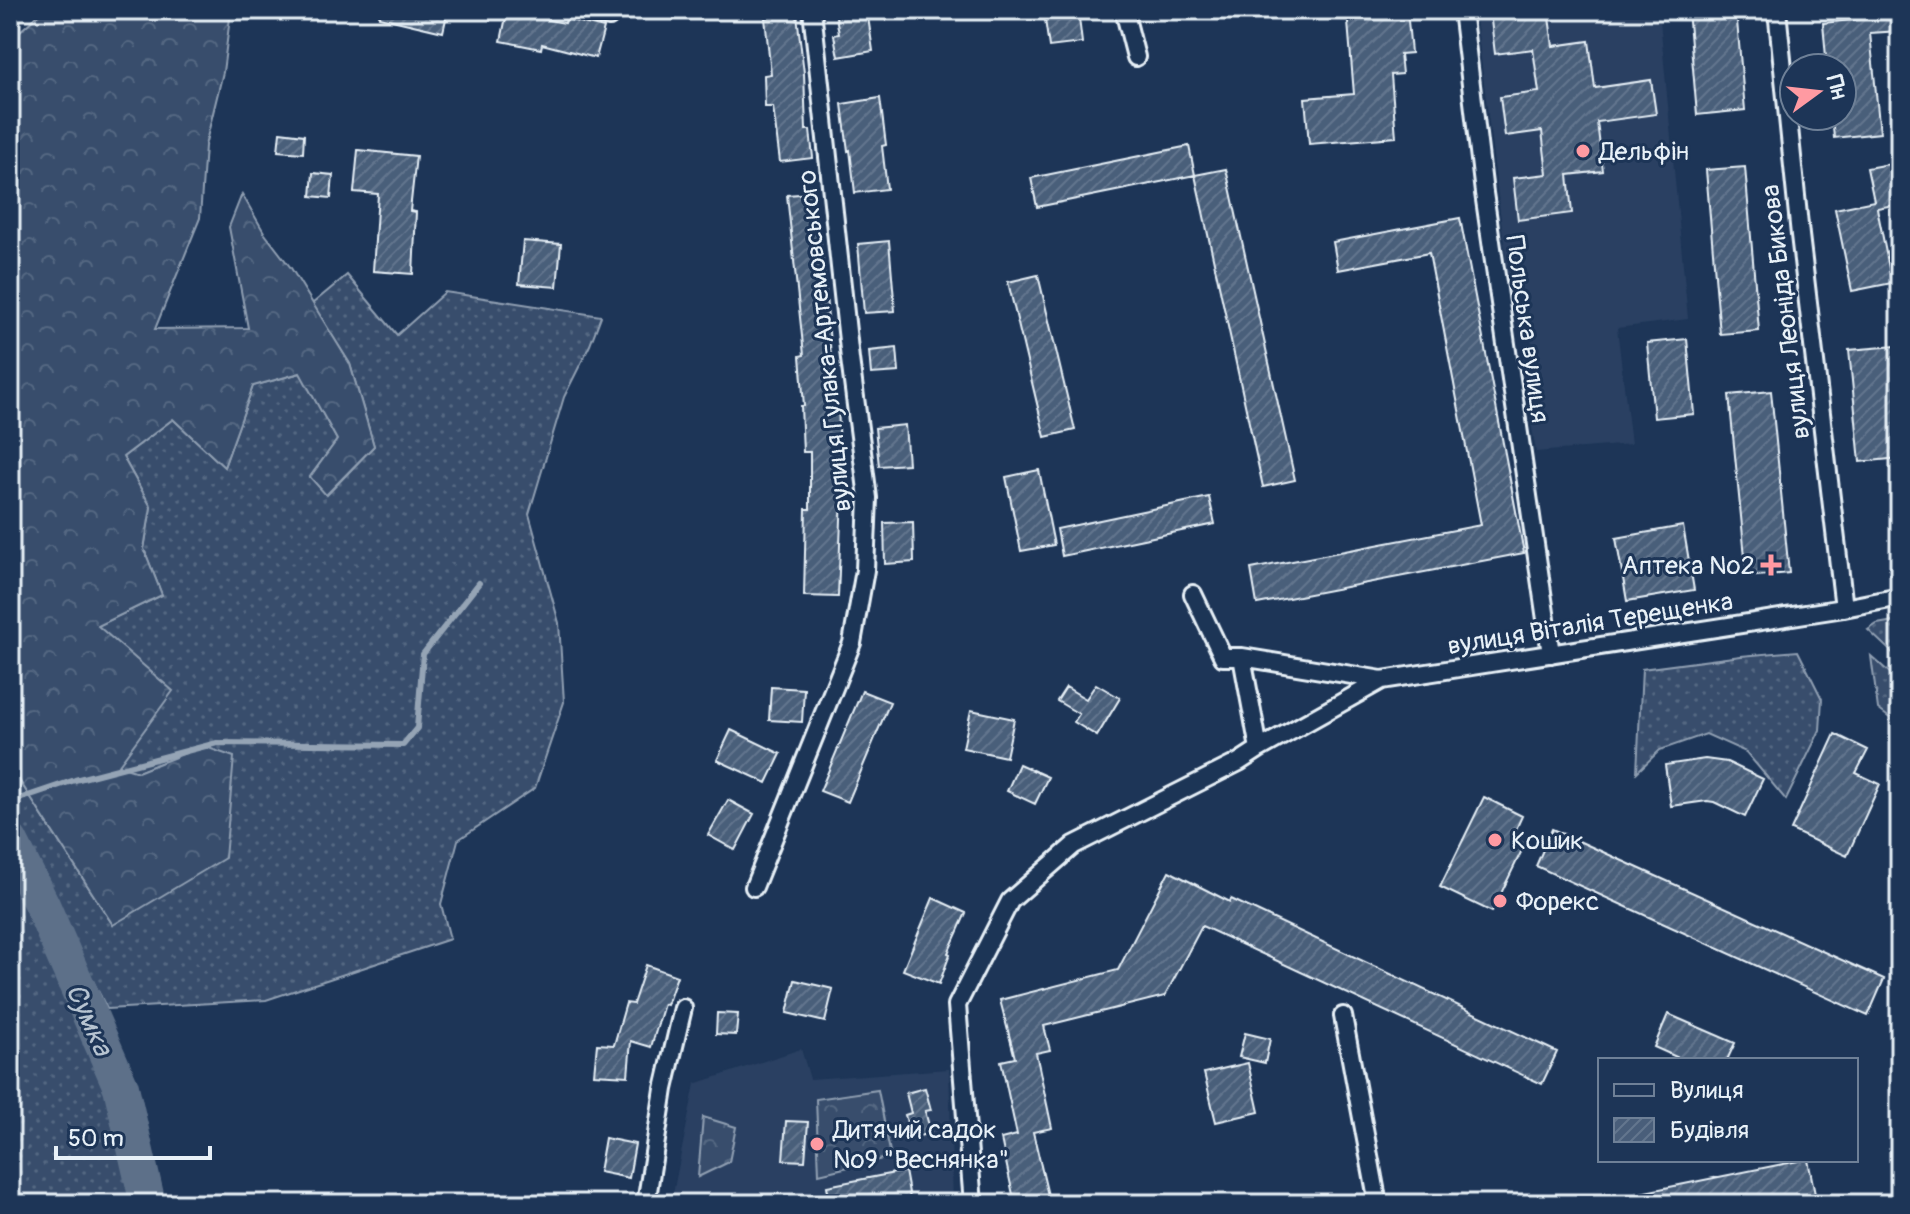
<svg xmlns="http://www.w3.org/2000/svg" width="1910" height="1214" font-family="Pangolin,sans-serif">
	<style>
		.built { fill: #2a4162 }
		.grass { fill: url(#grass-dots); stroke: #909fb2; stroke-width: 2 }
		.forest { fill: url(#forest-crowns); stroke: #909fb2; stroke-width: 2 }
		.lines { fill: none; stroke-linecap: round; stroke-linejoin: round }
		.stream { stroke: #95a4b5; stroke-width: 6 }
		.river { stroke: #5d7089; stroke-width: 36 }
		.building { fill: url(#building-hatch); stroke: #e8f1f8; stroke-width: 2 }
		.minor-casing { stroke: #e8f1f8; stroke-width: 22 }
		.minor { stroke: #1d3557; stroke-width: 16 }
		.poi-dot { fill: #ff9aa2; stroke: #1d3557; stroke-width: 3 }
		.labels { text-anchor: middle; stroke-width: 6; stroke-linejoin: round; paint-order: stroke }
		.poi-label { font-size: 26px; fill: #e8f1f8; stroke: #1d3557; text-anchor: start }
		.street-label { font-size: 26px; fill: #e8f1f8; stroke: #1d3557 }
		.water-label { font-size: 28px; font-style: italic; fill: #b7c4d1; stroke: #1d3557 }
	</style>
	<defs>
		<pattern id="grass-dots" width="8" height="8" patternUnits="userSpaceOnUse" patternTransform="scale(2)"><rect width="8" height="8" fill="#374d6c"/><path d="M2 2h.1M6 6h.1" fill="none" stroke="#546782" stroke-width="1.8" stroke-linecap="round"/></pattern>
		<pattern id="forest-crowns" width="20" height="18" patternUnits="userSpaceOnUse" patternTransform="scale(2)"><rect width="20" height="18" fill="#374d6c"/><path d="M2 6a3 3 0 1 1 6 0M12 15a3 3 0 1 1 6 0" fill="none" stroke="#546782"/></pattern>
		<pattern id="building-hatch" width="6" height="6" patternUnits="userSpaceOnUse" patternTransform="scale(2)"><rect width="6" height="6" fill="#495e7a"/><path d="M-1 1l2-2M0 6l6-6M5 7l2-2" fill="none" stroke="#63768e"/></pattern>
	</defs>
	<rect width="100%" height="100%" fill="#1d3557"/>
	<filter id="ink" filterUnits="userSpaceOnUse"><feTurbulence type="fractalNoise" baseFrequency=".0125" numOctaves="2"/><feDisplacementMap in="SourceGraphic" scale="16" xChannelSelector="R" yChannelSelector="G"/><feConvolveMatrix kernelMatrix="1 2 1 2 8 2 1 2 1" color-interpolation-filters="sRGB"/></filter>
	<g filter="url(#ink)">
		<path class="built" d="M1475 10H1659L1688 319 1617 328 1631 444 1536 452 1521 361 1532 345 1527 301 1510 292Z
			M801 1049 810 1079 949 1069 953 1204H671L695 1084Z"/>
		<path class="grass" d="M347 275 397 335 445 292 601 316 590 345 564 397 529 514 559 623 564 702 535 788 458 840 441 904 450 939 266 1000 107 1009 10 813V766L113 925 203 746 138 772 117 766 97 626 162 595 144 549 151 507 123 457 173 419 224 467 253 386 301 373 337 440 310 477 327 495 374 446 350 364 312 304Z
			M1900 620V660L1868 630 1877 624Z
			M1798 651 1822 699 1820 730 1786 800 1746 752 1706 734 1660 750 1637 772 1642 669 1741 656Z
			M1871 656 1900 682V726L1878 709Z
			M10 841 42 905 121 1087 148 1204H10Z"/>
		<path class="forest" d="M44 10H231L223 72 205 146 200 218 155 329 248 328 229 227 242 194 265 234 291 268 350 364 374 446 326 495 310 477 337 440 300 373 253 386 224 467 173 419 123 457 151 507 144 549 162 595 98 626 173 691 118 766 138 772 203 746 234 757 225 858 113 925 10 766V40Z
			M878 1090 891 1157 819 1174 816 1099Z
			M703 1117 736 1127 729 1162 698 1177Z"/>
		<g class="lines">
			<path class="stream" d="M10 802 75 780 217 743 403 745 417 728 423 654 479 583"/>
			<path class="river" d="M10 841 42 905 121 1087 148 1204"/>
		</g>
		<path class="building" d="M380 10H448L443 32 379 17Z
			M835 10H867L873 51 838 57 834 35 839 34Z
			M1053 10H1078L1082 43 1049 47 1045 20 1054 19Z
			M1347 10H1407L1411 53 1400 54 1402 74 1391 75 1396 137 1309 144 1305 98 1354 94Z
			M1509 10H1548L1553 46 1589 41 1595 88 1651 80 1656 114 1597 122 1603 171 1568 175 1572 213 1518 220 1513 178 1547 174 1542 131 1505 136 1500 97 1539 92 1533 49 1495 54 1490 12Z
			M1688 10H1736L1745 110 1697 115Z
			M507 12 565 23 566 19 604 28 596 58 542 44 541 49 501 41Z
			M797 15 804 73 806 130H810L813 158 780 162 773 107H765L764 75 771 74 765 18Z
			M1900 15V31L1870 33 1880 133 1834 138 1832 116H1842V68H1827L1823 23Z
			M880 98 886 145 882 146 887 189 855 193 850 150 848 151 842 104Z
			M280 132 304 135 303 153 278 151Z
			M1189 146 1195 175 1037 207 1031 178Z
			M358 150 416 156 410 211 416 212 413 274 373 271 378 194 354 192Z
			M1900 162V204L1877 208 1892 283 1852 291 1835 209 1874 201 1867 168Z
			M1745 167 1759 331 1720 334 1706 170Z
			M1226 169 1295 480 1263 487 1195 175Z
			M313 173 333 175 331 198 311 196Z
			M813 193 818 240H820L824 271 835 405H838L842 494 838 597 804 596 806 509H810V452H803L801 406H804L800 356 804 355 787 195Z
			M1460 218 1524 553 1257 604 1251 569 1481 525 1429 253 1338 270 1333 242Z
			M523 241 561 244 557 287 519 284Z
			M889 241 895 311 864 313 858 244Z
			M1038 275 1075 430 1045 437 1008 282Z
			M1687 339 1694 414 1654 418 1647 343Z
			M1896 346 1900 387V458L1860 462 1849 350Z
			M897 348 899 372 871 374 869 351Z
			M1771 391 1789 573 1747 577 1729 395Z
			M905 425 908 464 879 466 875 428Z
			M1039 470 1054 545 1021 551 1006 477Z
			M1209 497 1215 524 1062 556 1057 529Z
			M913 522 914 562 885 564 884 523Z
			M1683 526 1694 590 1627 601 1616 538Z
			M1096 684 1120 698 1097 736 1074 722 1079 714 1057 701 1066 687 1086 699Z
			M771 687 804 689 802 722 769 720Z
			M862 691 890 702 848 802 820 791Z
			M971 710 1014 719 1006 757 963 748Z
			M731 730 781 754 767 783 717 760Z
			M1835 734 1868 750 1856 773 1880 784 1847 856 1791 830Z
			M1705 759 1727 762 1763 779 1745 817 1714 802 1707 801 1671 806 1665 765Z
			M1019 764 1048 777 1035 804 1007 791Z
			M1484 797 1522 816 1512 838 1525 844 1492 912 1440 887Z
			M728 800 754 814 735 850 708 835Z
			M1552 829 1884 979 1868 1016 1536 866Z
			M1169 871 1230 902 1231 899 1557 1052 1542 1084 1202 926 1165 996 1044 1026 1050 1050 1036 1053 1052 1128 1033 1132 1050 1204H1015L1001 1139 1017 1135 1001 1061 1015 1058 1000 1000 1118 970Z
			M933 898 966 913 948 953 950 954 939 984 903 970Z
			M646 965 677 976 667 1005 664 1004 651 1047 631 1041 628 1076 594 1074 597 1044 614 1045 626 1003 633 1004Z
			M795 980 833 989 825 1022 787 1013Z
			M717 1013 738 1014 736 1035 716 1034Z
			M1668 1014 1735 1043 1727 1060H1683L1654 1047Z
			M1245 1033 1270 1039 1265 1063 1239 1057Z
			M1248 1063 1259 1112 1216 1122 1204 1073Z
			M925 1088 931 1110 925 1111 931 1133 911 1138 905 1115 911 1113 906 1093Z
			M786 1121 808 1122 805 1161 783 1160Z
			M605 1138 635 1144 629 1178 599 1172Z
			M1803 1160H1808L1816 1199 1790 1204H1626L1625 1196Z
			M905 1171 911 1204H830L827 1186Z"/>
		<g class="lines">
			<g class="minor-casing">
				<path id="minor" d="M575 10 609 17
					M1124 10 1136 57
					M1462 10 1484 193 1551 654
					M1777 10 1800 235 1844 608
					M1193 594 1223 657H1242L1382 680
					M1242 657 1259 749
					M754 887 852 643 865 570 868 498 850 359 812 10
					M1343 1016 1378 1204
					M646 1204 664 1089 683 1008
					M973 1204 957 1005 1010 901 1074 845 1239 762 1259 749 1382 680 1844 608 1900 597"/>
			</g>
			<use href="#minor" class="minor"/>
		</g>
	</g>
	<g class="poi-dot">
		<circle cx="1583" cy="151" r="8"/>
		<path d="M1767 553h8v8h8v8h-8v8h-8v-8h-8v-8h8z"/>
		<circle cx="1495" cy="840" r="8"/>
		<circle cx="1500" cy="901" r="8"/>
		<circle cx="817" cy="1144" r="8"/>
	</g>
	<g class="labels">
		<g class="poi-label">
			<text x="1599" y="160">Дельфін</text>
			<text x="1755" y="574" text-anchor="end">Аптека №2</text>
			<text x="1511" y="849">Кошик</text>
			<text x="1516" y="910">Форекс</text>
			<text x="833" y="1138">Дитячий садок<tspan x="833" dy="30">№9 "Веснянка"</tspan></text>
		</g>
		<g class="street-label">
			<text transform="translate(1785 312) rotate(-97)" y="9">вулиця Леоніда Бикова</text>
			<text transform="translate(1528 329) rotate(82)" y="9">Польська вулиця</text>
			<text transform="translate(824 341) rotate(-96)" y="9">вулиця Гулака-Артемовського</text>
			<text transform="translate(1590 623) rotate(-9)" y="9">вулиця Віталія Терещенка</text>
		</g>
		<g class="water-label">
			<text transform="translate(90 1019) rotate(66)" y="10">Сумка</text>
		</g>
	</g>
	<rect width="1910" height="1214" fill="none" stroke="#1d3557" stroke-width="40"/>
	<rect x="20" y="20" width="1870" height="1174" fill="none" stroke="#e8f1f8" stroke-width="3" filter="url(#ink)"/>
	<rect x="1598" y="1058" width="260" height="104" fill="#1d3557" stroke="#6e8097" stroke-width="2"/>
	<rect x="1614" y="1084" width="40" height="12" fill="#1d3557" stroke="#6e8097" stroke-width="2"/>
	<text x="1670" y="1098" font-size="24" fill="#e8f1f8">Вулиця</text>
	<rect x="1614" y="1118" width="40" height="24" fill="url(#building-hatch)" stroke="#6e8097" stroke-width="2"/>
	<text x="1670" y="1138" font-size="24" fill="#e8f1f8">Будівля</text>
	<g transform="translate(1818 92) rotate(75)"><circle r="38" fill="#1d3557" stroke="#6e8097" stroke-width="2"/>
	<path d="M0-6L14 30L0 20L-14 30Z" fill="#ff9aa2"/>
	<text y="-12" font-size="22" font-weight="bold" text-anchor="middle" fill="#e8f1f8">Пн</text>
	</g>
	<path d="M56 1146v12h154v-12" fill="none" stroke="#e8f1f8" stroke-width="4"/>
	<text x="68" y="1146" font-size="24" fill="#e8f1f8" stroke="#1d3557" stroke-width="6" paint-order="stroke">50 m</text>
</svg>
